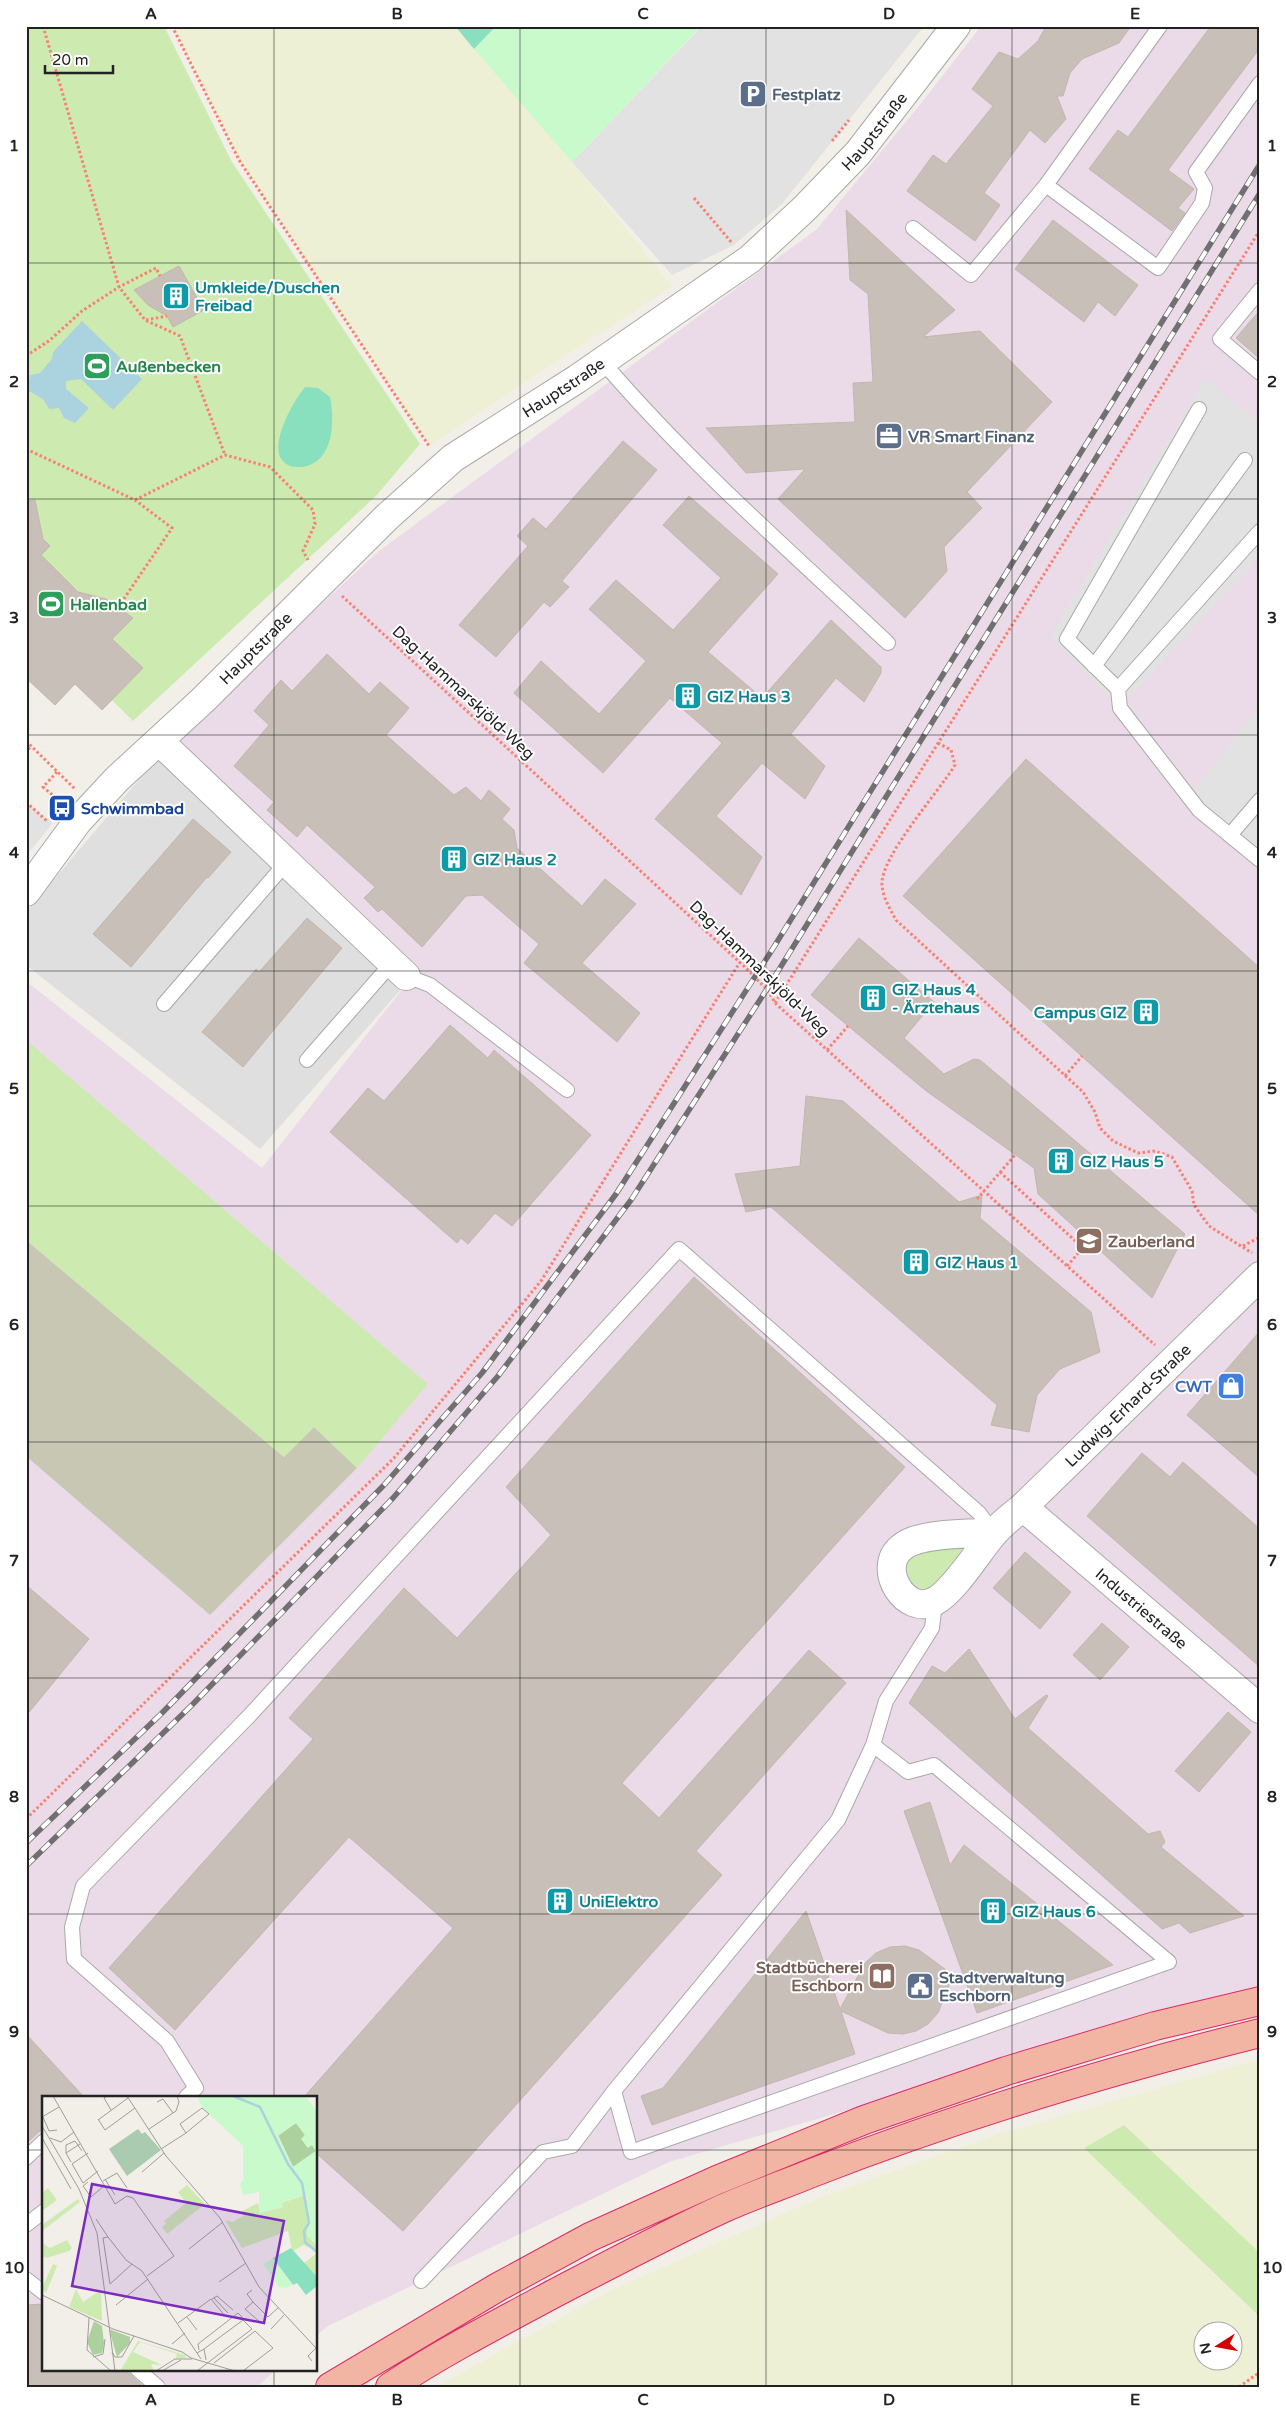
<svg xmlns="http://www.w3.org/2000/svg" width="1286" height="2413" font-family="'Varela Round',sans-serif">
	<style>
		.residential { fill: #e0dfdf }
		.industrial { fill: #ebdbe8 }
		.construction { fill: #c7c7b4 }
		.farmland { fill: #eef0d5; fill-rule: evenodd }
		.grass { fill: #cdebb0 }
		.park { fill: #c8facc }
		.pitch { fill: #88e0be }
		.parking { fill: #e2e2e2 }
		.water { fill: #aad3df }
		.building { fill: #c7bfb8; stroke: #c4b6ab }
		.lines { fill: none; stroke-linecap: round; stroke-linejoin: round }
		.service-casing { stroke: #a9a9a9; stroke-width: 16 }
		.minor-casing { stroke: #a9a9a9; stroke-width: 30 }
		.tertiary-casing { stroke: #a9a9a9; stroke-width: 30 }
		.trunk-casing { stroke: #dc2a67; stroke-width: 30 }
		.path { stroke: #fa8072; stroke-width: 3; stroke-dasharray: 2.5 2.5; stroke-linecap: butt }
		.service { stroke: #fff; stroke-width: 14 }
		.minor { stroke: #fff; stroke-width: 28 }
		.tertiary { stroke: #fff; stroke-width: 28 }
		.trunk { stroke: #f2b4a3; stroke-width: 28 }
		.rail-casing { stroke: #707070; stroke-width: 5.5 }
		.rail { stroke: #fff; stroke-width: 4; stroke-dasharray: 11; stroke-linecap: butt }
		.grid { fill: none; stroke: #222; stroke-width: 1; stroke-opacity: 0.55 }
		.labels { text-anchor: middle; stroke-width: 4; stroke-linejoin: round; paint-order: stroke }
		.service-label { font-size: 16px; font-weight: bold; fill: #4e5e75; stroke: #fff; text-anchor: start }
		.street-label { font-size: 16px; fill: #222; stroke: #fff }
		.culture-label { font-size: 16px; font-weight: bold; fill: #0d838f; stroke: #fff; text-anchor: start }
		.leisure-label { font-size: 16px; font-weight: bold; fill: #27864d; stroke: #fff; text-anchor: start }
		.transit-label { font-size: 16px; font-weight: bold; fill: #164399; stroke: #fff; text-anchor: start }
		.education-label { font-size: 16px; font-weight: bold; fill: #785e54; stroke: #fff; text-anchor: start }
		.shop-label { font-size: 16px; font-weight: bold; fill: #366cbe; stroke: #fff; text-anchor: end }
		.inset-river { fill: none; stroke: #aad3df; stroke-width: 2.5 }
		.inset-road { fill: none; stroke: #9f9d99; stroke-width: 1 }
		.view { fill: #7b2cbf; fill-opacity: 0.15; stroke: #7b2cbf; stroke-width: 2.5 }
		.inset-edge { fill: none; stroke: #222; stroke-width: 2.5 }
		.neatline { fill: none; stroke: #222; stroke-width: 2 }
		.grid-label { font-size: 16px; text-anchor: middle; font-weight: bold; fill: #222 }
	</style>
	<rect width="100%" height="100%" fill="#f2efe9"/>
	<path class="residential" d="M159 756 403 987 260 1149 26 965V912Z"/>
	<path class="industrial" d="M981 26H1260V1990L669 2162 328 2326 316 2336V2097H44V2369H277L257 2387H26V981L262 1168 404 987 158 755 379 551 817 229 919 106Z"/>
	<path class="construction" d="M26 1240 284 1457 314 1427 357 1468 210 1615 26 1456Z"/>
	<path class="farmland" d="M172 26H455L572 162 672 286 429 446 239 160Z
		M1260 2059V2253L1124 2125 1085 2149 1260 2317 1259 2387H436L605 2293 821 2197 999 2134ZM1204 2330H1234V2360H1204Z"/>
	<path class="grass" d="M26 26H164L232 162 420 444 376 496 133 721 112 700 142 668 112 639 133 618 107 599 78 592 41 555 50 546C33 529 39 515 26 499Z
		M26 1040 428 1384 357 1468 314 1427 284 1457 26 1240Z
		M971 1542 950 1578 927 1590C919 1588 912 1585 909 1577 896 1546 953 1545 971 1542Z
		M1124 2125 1260 2253V2317L1084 2148Z"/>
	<path class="park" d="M496 26H701L572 162 474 49Z"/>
	<path class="pitch" d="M455 26H496L474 49Z
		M305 387 318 388 330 397C335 421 334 463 302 467 295 467 287 467 282 460 269 444 294 400 305 387Z"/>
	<path class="parking" d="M702 26H924L782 204 734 245 672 275 572 162Z
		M1206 378 1260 423V556L1120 708 1050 636Z
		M1260 704V851L1190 792 1209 772Z
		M26 803 53 823 26 856Z"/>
	<path class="water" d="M82 321 142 379 113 410 81 379 66 381V389L89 408 75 423 64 418 59 408 49 409 43 399 27 390 30 375 40 373 52 359 53 352Z"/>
	<path class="building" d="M1046 26H1131L1119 43 1082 59 1070 73 1063 96H1057L1066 119 1045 143 1030 130 984 193 1000 205 975 241 907 191 933 155 946 164 993 106 972 89 999 52 1018 59 1038 41Z
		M1211 26H1260V48L1168 170 1194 189 1178 208 1185 213 1172 231 1089 169 1118 130 1128 137Z
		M846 210 955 310 923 337 980 331 1052 402 967 492 982 508 944 547 947 571 905 618 778 499 805 469 746 473 706 428 855 422 853 383 873 382 868 294 850 280Z
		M1053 220 1138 285 1115 316 1098 302 1084 322 1015 269Z
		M179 266 204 310 173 327 167 316 148 305 134 290Z
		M1260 310V359L1236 338Z
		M623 441 657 470 562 581 569 587 550 607 544 602 496 657 459 625 528 546 517 536 533 518 546 529Z
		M689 496 778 574 708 652 762 698 831 620 881 667V673L864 702 836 678 791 734 825 766 805 799 762 763 716 816 762 857 741 895 655 819 722 743 670 698 603 773 514 693 541 661 599 714 646 661 589 609 616 580 673 630 721 578 663 525Z
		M35 500 43 539 50 546 41 555 78 592 106 599 133 618 112 639 143 668 102 710 75 684 55 705 26 678V501Z
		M327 654 369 694 380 682 409 708 386 735 454 795 466 787 481 801 489 790 510 809 502 819 514 830 517 848 582 906 605 879 636 904 582 963 640 1013 617 1042 524 963 539 944 482 895 466 896 422 947 382 909 378 912 364 898 375 887 307 825 297 837 267 810 274 802 234 766 269 725 254 711 281 680 292 691Z
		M1026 759 1260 968V1216L903 896Z
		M193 819 231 852 208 878 207 877 131 967 93 934Z
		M307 918 342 948 243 1067 202 1032 256 969 259 972Z
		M859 938 934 1002 904 1038 944 1074 974 1059 980 1060 1185 1234 1152 1298 1038 1194 1034 1168 925 1090 811 995Z
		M450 1025 488 1058 494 1050 591 1135 512 1226 495 1213 468 1244 461 1238 457 1243 330 1132 368 1088 384 1101Z
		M806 1096 843 1101 959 1202 982 1195 980 1218 1091 1312 1100 1352 1060 1369 1037 1395 1029 1432 991 1425 997 1405 771 1207 746 1212 735 1174 800 1166Z
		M694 1277 905 1467 622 1783 659 1818 809 1650 846 1683 696 1851 722 1875 403 2231 316 2153V2097H304L453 1928 349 1837 175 2030 109 1968 313 1739 289 1718 404 1588 457 1638 551 1535 506 1487Z
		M1260 1331V1478L1187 1415Z
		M1142 1453 1170 1477 1183 1462 1260 1529V1667L1087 1516Z
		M1025 1552 1071 1592 1040 1629 993 1588Z
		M26 1585 89 1639 26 1716Z
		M1102 1623 1129 1647 1100 1680 1073 1655Z
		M969 1649 1015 1719 1046 1695 1048 1696 1028 1728 1148 1834 1160 1831 1165 1842 1161 1847 1244 1916 1190 1933 1179 1923 1162 1929 909 1703 932 1666 945 1673Z
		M1228 1712 1251 1732 1199 1792 1175 1771Z
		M930 1802 950 1865 964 1845 1113 1965 977 2013 904 1811Z
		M806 1911 840 2009 865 1963 876 1953 890 1947 905 1946 919 1950 953 1975 938 2013 928 2024 916 2031 903 2034 888 2033 841 2011 855 2054 652 2125 641 2096 663 2088Z
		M26 2034 84 2097H44V2127L26 2144Z
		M44 2304V2369H124L144 2387H26V2305Z"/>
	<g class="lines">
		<g class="service-casing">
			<path id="service" d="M1160 26 1046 185 1158 268 1202 203 1205 188 1196 172 1260 83
				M913 228 971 275 1046 185
				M1260 290 1220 339 1260 373
				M602 361C689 463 791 552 888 643
				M1260 531 1118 689 1120 708 1199 810 1260 860
				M1094 666 1245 460
				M1118 689 1067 639 1199 409
				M1230 835 1260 800
				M406 976 430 985 567 1090
				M164 1004 286 863
				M307 1060 392 963
				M873 1745 908 1772 934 1765 1169 1962 631 2152 614 2091 838 1820 873 1745 886 1701 932 1628 935 1602
				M186 2097 196 2088 167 2041 74 1959 72 1927 83 1886 250 1715 679 1249 979 1513 994 1533
				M26 2158 44 2141
				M26 2225 44 2211
				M26 2279 44 2293
				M421 2281 543 2152 572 2146 614 2091
				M137 2369 158 2387"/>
		</g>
		<g class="minor-casing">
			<g id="minor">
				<path d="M160 742 406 976"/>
				<path id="s1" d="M1023 1507 1260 1709"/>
				<path id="s2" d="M994 1533C971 1534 918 1532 901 1548 876 1569 906 1617 935 1601 953 1592 978 1552 992 1535 1001 1524 1012 1516 1023 1507L1260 1276"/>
			</g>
		</g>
		<g class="tertiary-casing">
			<g id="tertiary">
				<path id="s3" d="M26 892 78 821 117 779 203 700 387 517 453 458 577 379 750 259 805 208 858 153 956 26"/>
			</g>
		</g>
		<g class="trunk-casing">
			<path id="trunk" d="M330 2387 498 2287 590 2237 717 2180 864 2120 1006 2071 1155 2026 1260 2001
				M390 2387C443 2352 499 2323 555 2293 611 2264 667 2234 724 2208 753 2195 783 2185 812 2173 958 2116 1108 2071 1260 2033"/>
		</g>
		<path class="path" d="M43 26 119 287 145 320 180 336 225 455
			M172 26 239 160 429 446
			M832 141 849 120
			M694 198 732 243
			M146 320 167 316
			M26 356 50 340 82 311 119 287 156 268 160 276
			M26 449 135 500 172 528 119 606
			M135 500 225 455 270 467 313 510 315 524 303 551 308 560
			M342 596 747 969 769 992 775 1003 1155 1345
			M26 741 75 789
			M938 743 951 750 955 765C938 793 880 857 882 885 883 898 890 909 896 920L1083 1092 1095 1112 1100 1128 1113 1141 1138 1153 1155 1151 1172 1157 1192 1191 1194 1205 1209 1226 1252 1253
			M26 754 31 745
			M57 772 43 787 62 803
			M26 802 48 822
			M775 1003 1260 230
			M827 1050 848 1026
			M1065 1076 1082 1056
			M1000 1172 1083 1248
			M977 1199 1015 1155
			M1243 1246 1260 1237
			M1067 1266 1089 1241
			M26 1819 394 1458 541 1281 740 962
			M1239 2387 1260 2372"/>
		<use href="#service" class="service"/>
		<use href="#minor" class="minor"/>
		<use href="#tertiary" class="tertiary"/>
		<use href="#trunk" class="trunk"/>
		<g class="rail-casing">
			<path id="rail" d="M26 1843 162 1713 384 1485 482 1373 616 1194 772 950 1260 164
				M26 1866 193 1704 393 1498 498 1376 631 1200 767 989 1260 193"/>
		</g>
		<use href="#rail" class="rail"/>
	</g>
	<path class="grid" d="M274 26V2097M520 26V2387M766 26V2387M1012 26V2387M26 263H1260M26 499H1260M26 735H1260M26 971H1260M26 1206H1260M26 1442H1260M26 1678H1260M26 1914H1260M26 2150H44M316 2150H1260M274 2369V2387"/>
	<defs>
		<g id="parking-square" transform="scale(1.4375)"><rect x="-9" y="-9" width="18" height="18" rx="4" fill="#5c6f8a" stroke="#fff"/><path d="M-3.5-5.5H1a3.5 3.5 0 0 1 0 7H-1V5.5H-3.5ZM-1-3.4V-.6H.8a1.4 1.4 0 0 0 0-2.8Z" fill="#fff"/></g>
		<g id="building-square" transform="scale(1.4375)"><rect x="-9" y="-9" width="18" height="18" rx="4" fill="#0f9aa8" stroke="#fff"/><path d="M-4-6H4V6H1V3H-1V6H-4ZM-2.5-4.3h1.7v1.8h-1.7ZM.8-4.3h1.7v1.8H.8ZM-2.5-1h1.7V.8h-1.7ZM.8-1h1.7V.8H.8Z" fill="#fff"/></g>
		<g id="stadium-square" transform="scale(1.4375)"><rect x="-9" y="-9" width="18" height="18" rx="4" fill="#2e9e5b" stroke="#fff"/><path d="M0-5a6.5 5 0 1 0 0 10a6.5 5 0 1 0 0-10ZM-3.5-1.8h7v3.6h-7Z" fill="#fff"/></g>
		<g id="office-square" transform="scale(1.4375)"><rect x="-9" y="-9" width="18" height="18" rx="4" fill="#5c6f8a" stroke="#fff"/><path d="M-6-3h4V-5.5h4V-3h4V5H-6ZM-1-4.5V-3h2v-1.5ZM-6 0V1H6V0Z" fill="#fff"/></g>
		<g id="bus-square" transform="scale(1.4375)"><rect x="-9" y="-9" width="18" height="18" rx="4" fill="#1a4fb4" stroke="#fff"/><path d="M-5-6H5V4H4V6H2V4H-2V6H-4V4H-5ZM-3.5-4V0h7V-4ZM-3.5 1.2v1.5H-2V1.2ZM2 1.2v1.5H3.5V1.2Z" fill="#fff"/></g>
		<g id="school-square" transform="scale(1.4375)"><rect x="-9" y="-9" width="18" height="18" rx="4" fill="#8d6e63" stroke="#fff"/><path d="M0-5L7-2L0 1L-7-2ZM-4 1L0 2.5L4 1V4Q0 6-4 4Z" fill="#fff"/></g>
		<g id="shop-square" transform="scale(1.4375)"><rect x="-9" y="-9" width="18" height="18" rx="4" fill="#3f7fe0" stroke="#fff"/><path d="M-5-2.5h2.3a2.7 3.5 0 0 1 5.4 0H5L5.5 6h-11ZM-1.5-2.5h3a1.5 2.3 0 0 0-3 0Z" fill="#fff"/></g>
		<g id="library-square" transform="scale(1.4375)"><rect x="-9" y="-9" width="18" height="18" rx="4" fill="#8d6e63" stroke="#fff"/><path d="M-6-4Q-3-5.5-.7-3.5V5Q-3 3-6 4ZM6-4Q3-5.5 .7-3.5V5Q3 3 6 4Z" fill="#fff"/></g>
		<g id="civic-square" transform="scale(1.4375)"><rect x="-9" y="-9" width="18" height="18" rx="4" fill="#5c6f8a" stroke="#fff"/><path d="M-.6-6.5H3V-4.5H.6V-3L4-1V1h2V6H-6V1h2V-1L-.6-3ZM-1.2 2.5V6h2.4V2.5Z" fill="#fff"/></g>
	</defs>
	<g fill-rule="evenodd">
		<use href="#parking-square" x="753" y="94"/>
		<use href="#building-square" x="176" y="296"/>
		<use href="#stadium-square" x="97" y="366"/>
		<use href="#office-square" x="889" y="436"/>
		<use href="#stadium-square" x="51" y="604"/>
		<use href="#building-square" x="688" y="696"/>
		<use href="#bus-square" x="62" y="808"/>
		<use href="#building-square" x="454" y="859"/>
		<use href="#building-square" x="873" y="998"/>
		<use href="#building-square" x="1146" y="1012"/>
		<use href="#building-square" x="1061" y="1161"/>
		<use href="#school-square" x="1089" y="1241"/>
		<use href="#building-square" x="916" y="1262"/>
		<use href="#shop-square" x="1231" y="1386"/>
		<use href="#building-square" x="560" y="1901"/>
		<use href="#building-square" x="993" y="1911"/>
		<use href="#library-square" x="882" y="1976"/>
		<use href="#civic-square" x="920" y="1986"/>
	</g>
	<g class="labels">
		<g class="service-label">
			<text x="772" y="100">Festplatz</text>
			<text x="908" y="442">VR Smart Finanz</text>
			<text x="939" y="1983">Stadtverwaltung<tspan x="939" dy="18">Eschborn</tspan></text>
		</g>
		<g class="street-label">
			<text dy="6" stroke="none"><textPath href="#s3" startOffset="1146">Hauptstraße</textPath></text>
			<text dy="6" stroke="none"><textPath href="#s3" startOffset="741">Hauptstraße</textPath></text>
			<text dy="6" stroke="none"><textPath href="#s3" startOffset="336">Hauptstraße</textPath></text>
			<text transform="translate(464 692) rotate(43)" y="6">Dag-Hammarskjöld-Weg</text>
			<text transform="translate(760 968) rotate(44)" y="6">Dag-Hammarskjöld-Weg</text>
			<text dy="6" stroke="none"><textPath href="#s2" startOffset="459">Ludwig-Erhard-Straße</textPath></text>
			<text dy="6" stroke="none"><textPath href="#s1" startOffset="156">Industriestraße</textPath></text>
		</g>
		<g class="culture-label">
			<text x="195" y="293">Umkleide/Duschen<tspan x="195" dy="18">Freibad</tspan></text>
			<text x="707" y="702">GIZ Haus 3</text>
			<text x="473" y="865">GIZ Haus 2</text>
			<text x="892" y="995">GIZ Haus 4<tspan x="892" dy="18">- Ärztehaus</tspan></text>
			<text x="1127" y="1018" text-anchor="end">Campus GIZ</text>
			<text x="1080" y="1167">GIZ Haus 5</text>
			<text x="935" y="1268">GIZ Haus 1</text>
			<text x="579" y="1907">UniElektro</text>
			<text x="1012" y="1917">GIZ Haus 6</text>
		</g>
		<g class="leisure-label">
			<text x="116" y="372">Außenbecken</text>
			<text x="70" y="610">Hallenbad</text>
		</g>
		<g class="transit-label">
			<text x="81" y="814">Schwimmbad</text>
		</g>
		<g class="education-label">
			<text x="1108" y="1247">Zauberland</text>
			<text x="863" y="1973" text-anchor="end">Stadtbücherei<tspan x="863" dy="18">Eschborn</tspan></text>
		</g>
		<g class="shop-label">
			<text x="1212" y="1392">CWT</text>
		</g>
	</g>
	<g transform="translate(42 2096)">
		<rect width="275" height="275" fill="#f2efe9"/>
		<path d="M145 89 163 108 125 138 120 131 124 128 122 125 144 107 136 96ZM6 92 15 104 0 115V97ZM264 99 267 127 265 139 275 150V156L262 149 251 155 262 167 275 157V181L269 176 250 154 246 135 200 152 183 124 191 126 202 119 200 115 216 107 218 117 241 111 239 107ZM36 103 38 106 0 135V129ZM25 144 30 152 27 155 5 162 0 160V147L8 152ZM11 168 15 170 4 197 0 192ZM34 193 41 206 59 194 60 225 27 211ZM96 245 143 259 144 262H134L135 258 98 246 91 256 120 269 109 268 112 275H78Z" fill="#cdebb0"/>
		<path d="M254 27 263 39 260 43 265 51 270 49 274 55 251 71 236 39ZM52 225 60 230 62 247 60 257 51 259 45 246ZM67 233 88 241V247L75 261Z" fill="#add19e"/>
		<path d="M96 33 100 38 103 36 119 54 85 80 67 53Z" fill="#aacbaf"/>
		<path d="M155 0H263L275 15V150L265 139V99L240 106 241 111 217 117V96L201 99 198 88 201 84V50L160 11ZM254 27 263 39 259 43 266 52 270 49 274 55 251 71 236 40ZM231 162 250 189 245 192 237 191 221 168Z" fill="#c8facc" fill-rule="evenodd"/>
		<path d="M249 152 275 181V190L264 199 255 187 251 189 231 162Z" fill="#88e0be"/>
		<path class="inset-river" d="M191 0 218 11 246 68 260 87 267 127 262 135 263 146 275 156"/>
		<path class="inset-road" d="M11 0 73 108 85 100 91 102 132 160 105 180M66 0 62 2 69 14M85 0 124 60 178 122 217 191 275 253M115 6 121 3 131 17M0 21 17 11M1 21 7 35 15 34M56 23 63 34 93 12M56 24 86 2M0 30 37 93 55 137 73 275M107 33 134 15 137 6 135 0M0 42 29 93M8 42 19 46 32 36M119 53 144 37 167 18 160 12 138 28 144 37M24 57V49L33 45 40 55M46 57 30 68 41 87 56 75M29 66 24 57 38 48M100 76 122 57M63 83 73 99M61 85 75 77 85 92M46 86 41 90 49 101 63 89M54 123 66 141M147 153 181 126M90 168 68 188 61 142 66 141 84 164 100 175 159 263M177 186 204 167M210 194 205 198 211 206M0 199 71 233 140 256 149 262 193 275M172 202 186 217M170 203 175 200 191 214M74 209 106 183M145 221 155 234M47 222 45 254 69 275M218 226 203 213 211 206 226 221 236 212M136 227 169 203 183 220M229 233 242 219M130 248 143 237M157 254 156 248 196 217 200 221 198 224M70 256 73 261H80L92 240M155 257 162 253 164 264M51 261 61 258 63 243M270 265 266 260 274 252M172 267 213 235 231 252 201 275M114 275 133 263H150M120 275 139 264M155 275 210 233 201 224 162 253"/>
		<path class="view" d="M50 88 242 125 222 227 30 190Z"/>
		<rect width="275" height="275" class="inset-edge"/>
	</g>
	<rect width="1286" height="2413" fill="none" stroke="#ffffff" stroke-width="55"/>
	<g transform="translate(1218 2346) rotate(259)"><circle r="24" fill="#ffffff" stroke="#a7a7a7"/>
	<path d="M0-4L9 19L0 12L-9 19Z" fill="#d40000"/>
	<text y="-8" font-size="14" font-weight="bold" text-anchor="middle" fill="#222222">N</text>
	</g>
	<path d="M45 65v8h68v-8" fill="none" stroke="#222222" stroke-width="2.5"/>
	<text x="52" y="65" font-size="15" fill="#222222" stroke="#ffffff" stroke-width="4" paint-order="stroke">20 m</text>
	<rect x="28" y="28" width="1230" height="2358" class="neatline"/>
	<g class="grid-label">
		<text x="151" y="19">A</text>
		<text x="397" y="19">B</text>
		<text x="643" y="19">C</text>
		<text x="889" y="19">D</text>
		<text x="1135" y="19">E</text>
		<text x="14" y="151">1</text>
		<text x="1272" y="151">1</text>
		<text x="14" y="387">2</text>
		<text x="1272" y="387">2</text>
		<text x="14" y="623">3</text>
		<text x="1272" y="623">3</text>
		<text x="14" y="858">4</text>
		<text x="1272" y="858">4</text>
		<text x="14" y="1094">5</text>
		<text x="1272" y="1094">5</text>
		<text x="14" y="1330">6</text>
		<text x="1272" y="1330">6</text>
		<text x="14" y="1566">7</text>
		<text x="1272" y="1566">7</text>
		<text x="14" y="1802">8</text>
		<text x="1272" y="1802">8</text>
		<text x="14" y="2037">9</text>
		<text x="1272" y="2037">9</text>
		<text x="14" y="2273">10</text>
		<text x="1272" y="2273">10</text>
		<text x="151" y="2405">A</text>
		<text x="397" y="2405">B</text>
		<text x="643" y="2405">C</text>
		<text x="889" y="2405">D</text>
		<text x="1135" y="2405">E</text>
	</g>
</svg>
